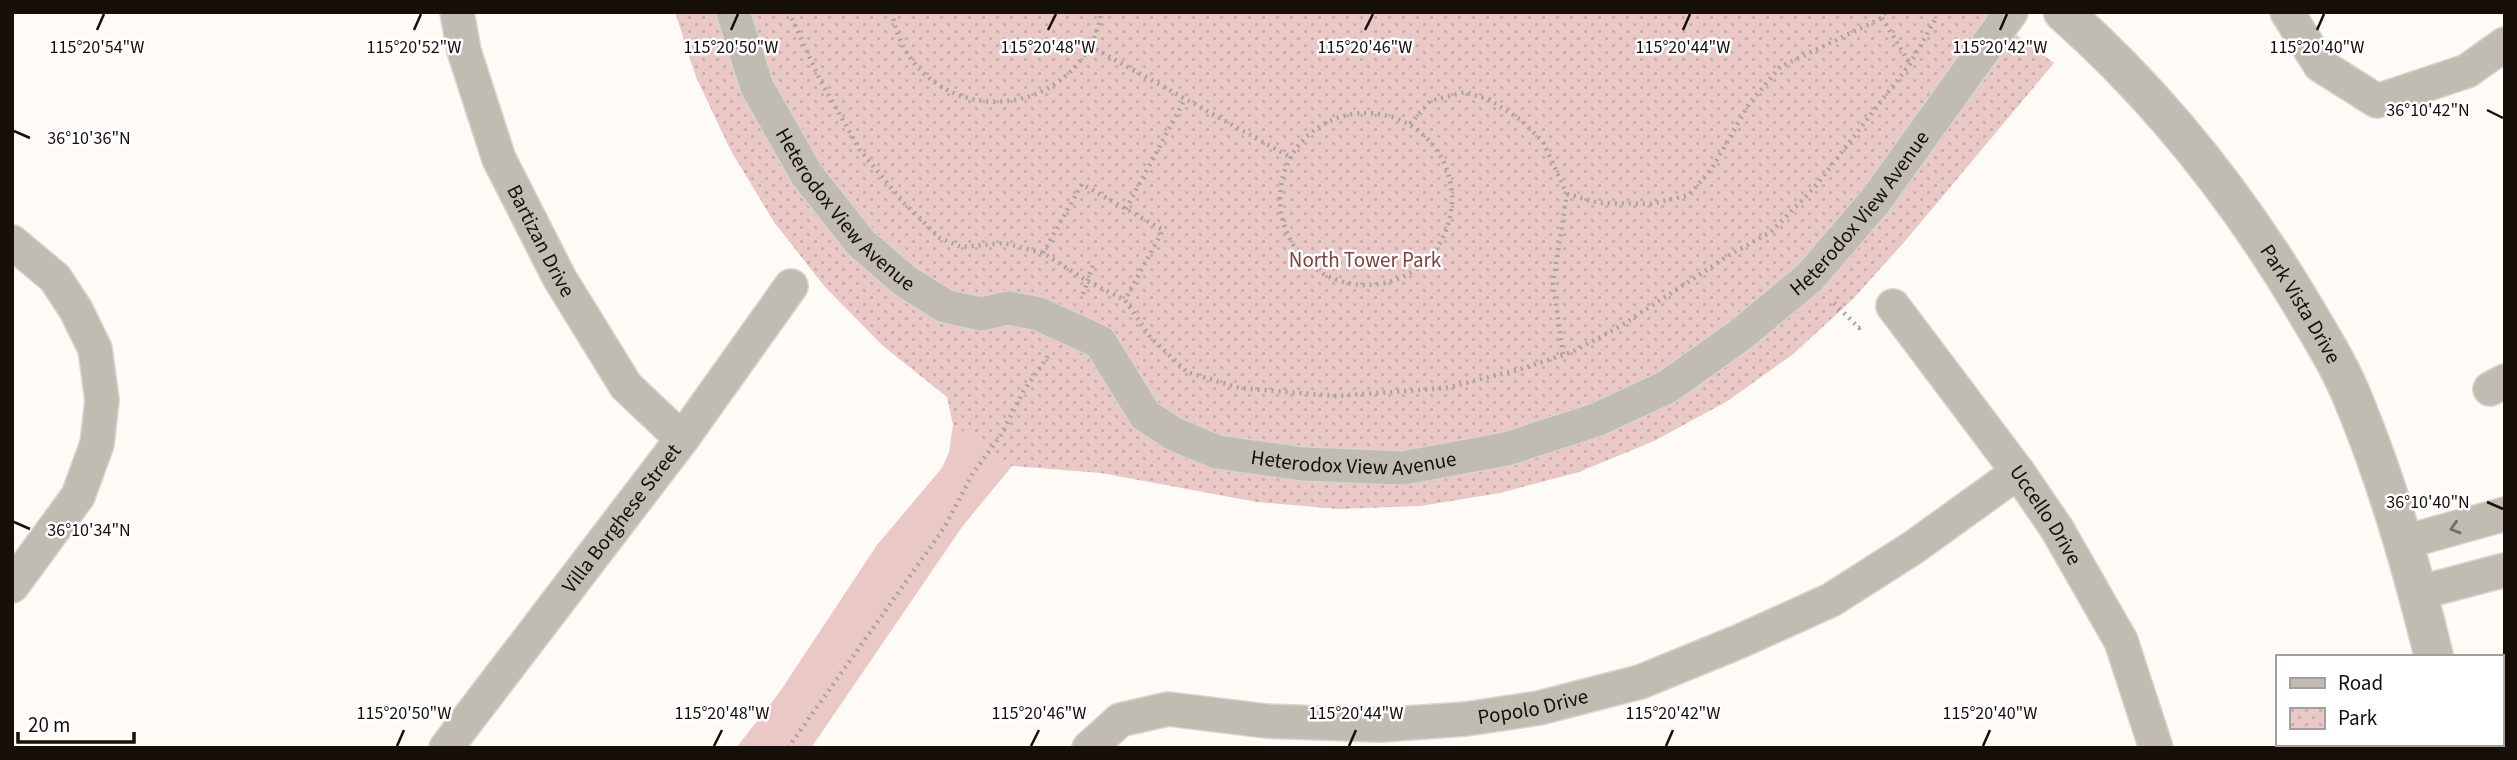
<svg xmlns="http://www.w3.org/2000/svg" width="2517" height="760" font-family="'Source Sans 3',sans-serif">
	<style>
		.grass { fill: #e9c8c6 }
		.park { fill: url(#park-dots) }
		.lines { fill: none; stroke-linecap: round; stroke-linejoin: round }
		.minor-casing { stroke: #d9d4d0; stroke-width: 36 }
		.tertiary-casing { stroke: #d9d4d0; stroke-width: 41 }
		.path { stroke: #a8a39e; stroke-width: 4.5; stroke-dasharray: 2 5; stroke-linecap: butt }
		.minor { stroke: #c0bcb1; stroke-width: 33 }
		.tertiary { stroke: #c0bcb1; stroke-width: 38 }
		.oneway { stroke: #746e65 }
		.ticks { fill: none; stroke: #160f09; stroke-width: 2.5 }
		.labels { text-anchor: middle; stroke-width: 5; stroke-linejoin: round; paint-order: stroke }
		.street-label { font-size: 21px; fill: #160f09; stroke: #fff }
		.park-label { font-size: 21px; fill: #82403f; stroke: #fff }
		.ticks-label { font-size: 18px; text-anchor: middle; fill: #160f09; stroke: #fff; stroke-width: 5; stroke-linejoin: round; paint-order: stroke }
	</style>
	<defs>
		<pattern id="park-dots" width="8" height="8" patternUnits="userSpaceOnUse" patternTransform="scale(1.75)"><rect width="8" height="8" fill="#e9c8c6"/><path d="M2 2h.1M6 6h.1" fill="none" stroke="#c7aba9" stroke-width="1.8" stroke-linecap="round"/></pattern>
	</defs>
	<rect width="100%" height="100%" fill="#fefaf6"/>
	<path class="grass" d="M953 425 1012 466 962 527 811 748H736L779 693 877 545 942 468 949 452Z"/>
	<path class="park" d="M675 12H1986L2054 63 1906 240 1852 300 1792 355 1726 402 1654 441 1579 472 1500 493 1420 506 1338 509 1257 502 1101 473 1012 466 953 425 947 397 883 346 825 287 774 222 731 151 696 77Z"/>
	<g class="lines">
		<g class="minor-casing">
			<g id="minor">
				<path id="s1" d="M457 12 464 51 499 159 560 279 626 386 682 439"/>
				<path id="s2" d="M733 12 757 87 807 175 861 243 905 281 945 306 981 314 1008 308 1039 314 1100 342 1145 415 1174 434 1217 452 1303 464 1403 468 1506 449 1596 420 1667 387 1740 335 1810 277 1876 200 2011 12"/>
				<path d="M2287 12 2320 65 2377 101 2467 71 2505 44"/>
				<path d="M12 242 55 278 76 310 95 349 102 400 97 444 78 496 12 586"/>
				<path id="s3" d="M1893 306 2018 472 2057 529 2121 641 2156 748"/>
				<path d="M2490 389 2505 381"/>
				<path d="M2405 542 2505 514"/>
				<path d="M2418 593 2505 570"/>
				<path id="s4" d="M446 748 682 439 791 286"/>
				<path id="s5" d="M1089 748 1120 720 1168 709 1266 721 1380 725 1466 719 1539 708 1640 682 1738 642 1831 600 1914 547 2018 472"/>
			</g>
		</g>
		<g class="tertiary-casing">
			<g id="tertiary">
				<path id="s6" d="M2063 12C2158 96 2238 197 2303 306 2322 338 2342 370 2355 404 2389 486 2413 571 2434 657"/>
				<path d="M2449 744V748"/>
			</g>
		</g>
		<path class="path" d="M789 12 820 80 860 150 904 203 940 238 961 247 1004 243 1043 253 1089 282 1125 300 1150 337 1187 372 1240 388 1336 396 1446 388 1521 369 1572 352 1619 327 1731 254 1771 232 1814 188 1910 64 1937 16
			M892 12C907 105 1021 133 1080 61 1090 48 1100 29 1101 12
			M1882 18 1910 64
			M1090 46 1290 157
			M1280 199a86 86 0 1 1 172 0a86 86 0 1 1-172 0Z
			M1410 124 1430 101 1465 92 1490 100 1521 120 1543 142 1567 194 1553 283 1563 355
			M1567 194 1599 203 1651 204 1689 195 1712 168 1749 104 1780 67 1882 18 1886 12
			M1126 209 1185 99
			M1043 253 1082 184 1163 230 1125 300
			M1083 294 1093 265
			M1834 303 1859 328 1863 325
			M788 748 944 528 973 473 1001 435 1023 392 1048 356"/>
		<use href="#minor" class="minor"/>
		<use href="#tertiary" class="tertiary"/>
	</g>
	<defs><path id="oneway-chevron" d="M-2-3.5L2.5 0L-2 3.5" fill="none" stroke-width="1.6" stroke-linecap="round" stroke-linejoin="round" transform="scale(1.75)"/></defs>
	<use class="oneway" href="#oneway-chevron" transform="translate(2455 528) rotate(164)"/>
	<path class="ticks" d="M97 30 104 14M414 30 421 14M731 30 738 14M1048 30 1056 14M1365 30 1373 14M1683 30 1690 14M2000 30 2007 14M2317 30 2324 14M2487 110 2503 118M14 131 30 138M2487 502 2503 509M14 522 30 529M397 746 404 730M714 746 722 730M1031 746 1039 730M1349 746 1356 730M1666 746 1673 730M1983 746 1990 730"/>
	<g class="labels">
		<g class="street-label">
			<text dy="7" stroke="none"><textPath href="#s2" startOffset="231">Heterodox View Avenue</textPath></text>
			<text dy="7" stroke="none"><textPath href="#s2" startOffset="1428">Heterodox View Avenue</textPath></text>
			<text dy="7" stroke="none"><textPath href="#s1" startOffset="245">Bartizan Drive</textPath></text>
			<text dy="7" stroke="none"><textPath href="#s6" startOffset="378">Park Vista Drive</textPath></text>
			<text dy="7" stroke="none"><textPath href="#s2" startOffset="840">Heterodox View Avenue</textPath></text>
			<text dy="7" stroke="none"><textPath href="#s3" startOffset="259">Uccello Drive</textPath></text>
			<text dy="7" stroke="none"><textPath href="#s4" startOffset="289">Villa Borghese Street</textPath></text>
			<text dy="7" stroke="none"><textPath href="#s5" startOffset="458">Popolo Drive</textPath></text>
		</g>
		<g class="park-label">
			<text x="1365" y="267">North Tower Park</text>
		</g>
	</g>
	<g class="ticks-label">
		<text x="97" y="53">115°20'54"W</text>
		<text x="414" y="53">115°20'52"W</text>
		<text x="731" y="53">115°20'50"W</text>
		<text x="1048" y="53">115°20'48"W</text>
		<text x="1365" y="53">115°20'46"W</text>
		<text x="1683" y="53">115°20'44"W</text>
		<text x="2000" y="53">115°20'42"W</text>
		<text x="2317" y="53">115°20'40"W</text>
		<text x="2428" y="116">36°10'42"N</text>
		<text x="89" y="144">36°10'36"N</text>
		<text x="2428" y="508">36°10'40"N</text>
		<text x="89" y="536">36°10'34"N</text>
		<text x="404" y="719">115°20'50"W</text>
		<text x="722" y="719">115°20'48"W</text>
		<text x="1039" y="719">115°20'46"W</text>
		<text x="1356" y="719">115°20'44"W</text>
		<text x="1673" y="719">115°20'42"W</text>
		<text x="1990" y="719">115°20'40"W</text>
	</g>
	<rect width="2517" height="760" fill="none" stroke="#160f09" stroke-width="28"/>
	<rect x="2276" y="655" width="228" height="91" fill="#ffffff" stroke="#a29f9d" stroke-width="2"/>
	<rect x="2290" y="678" width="35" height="10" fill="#c0bcb1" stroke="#a29f9d" stroke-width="2"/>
	<text x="2338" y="690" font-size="21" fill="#160f09">Road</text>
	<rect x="2290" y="708" width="35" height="21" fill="url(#park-dots)" stroke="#a29f9d" stroke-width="2"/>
	<text x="2338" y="725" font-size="21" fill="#160f09">Park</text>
	<path d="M18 732v10h116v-10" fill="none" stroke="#160f09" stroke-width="3.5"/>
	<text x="28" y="732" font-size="21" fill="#160f09" stroke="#ffffff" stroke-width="5" paint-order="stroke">20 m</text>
</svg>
